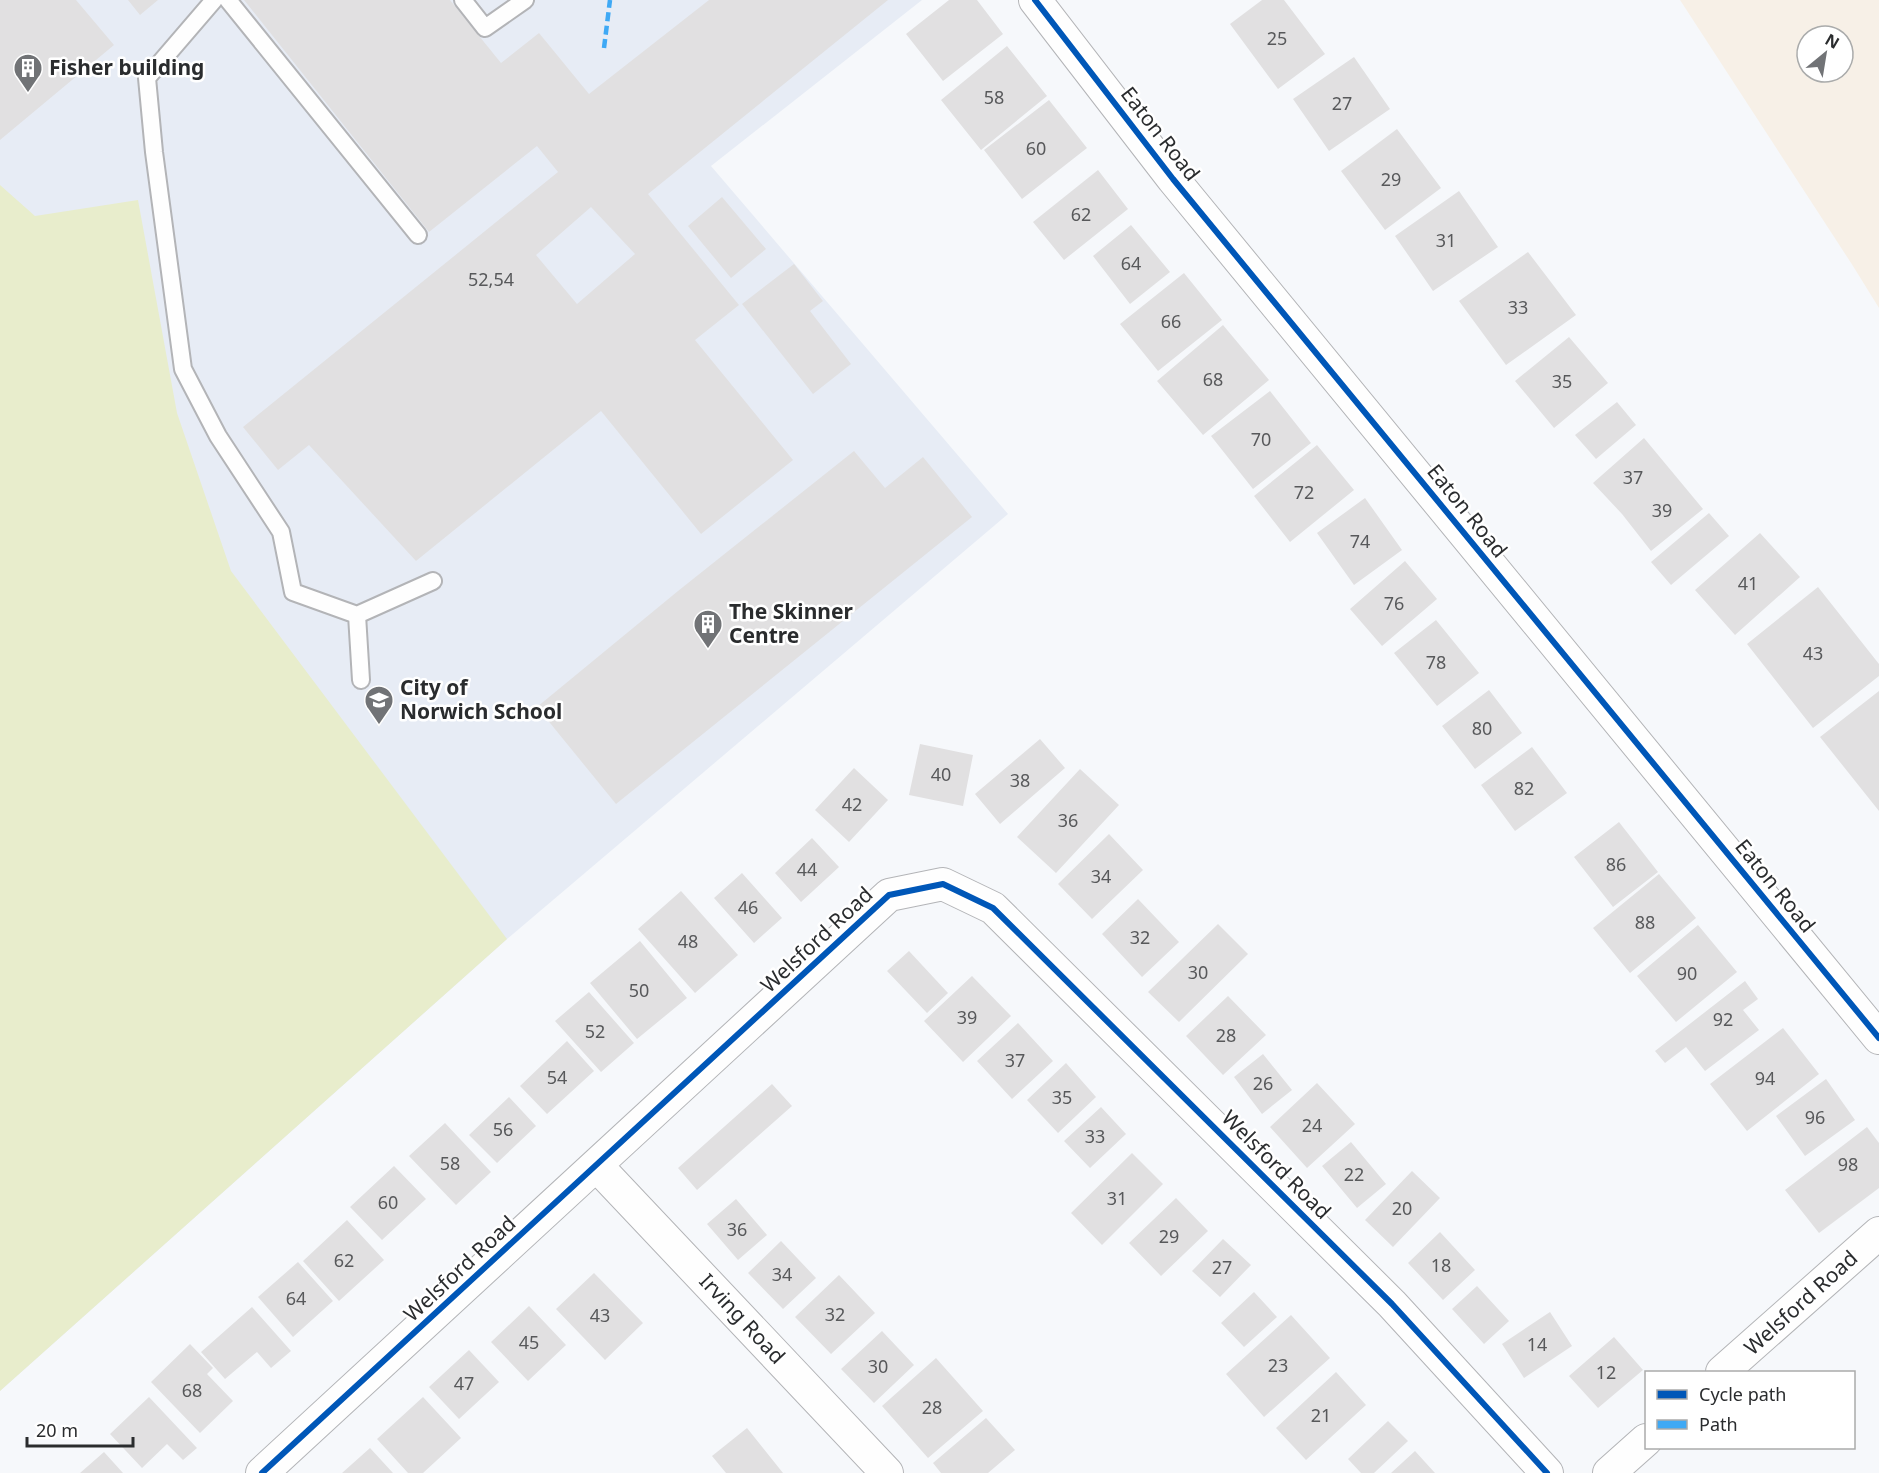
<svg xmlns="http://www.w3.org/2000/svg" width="1879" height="1473" font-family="'Noto Sans',sans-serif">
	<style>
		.commercial { fill: #f7f0e7; fill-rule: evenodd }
		.built { fill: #e7ecf5 }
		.green { fill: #e8edcc }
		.building { fill: #e1e0e1; fill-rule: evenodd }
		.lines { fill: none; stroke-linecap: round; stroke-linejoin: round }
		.service-casing { stroke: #b3b4b7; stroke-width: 20 }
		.minor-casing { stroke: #b3b4b7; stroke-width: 34 }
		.service { stroke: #fefefe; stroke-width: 16 }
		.minor { stroke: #fefefe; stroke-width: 32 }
		.quiet { stroke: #3fa9f5; stroke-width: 4.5; stroke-dasharray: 9 4.5; stroke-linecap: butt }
		.cycleway-casing { stroke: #fff; stroke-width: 10 }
		.cycleway { stroke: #0057b8; stroke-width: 6 }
		.labels { text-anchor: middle; stroke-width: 5; stroke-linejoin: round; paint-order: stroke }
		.number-label { font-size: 18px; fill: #58595b }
		.poi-label { font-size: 21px; font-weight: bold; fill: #2a2c2e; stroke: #fff; text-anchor: start }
		.street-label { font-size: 21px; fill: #2a2c2e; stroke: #fff }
	</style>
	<rect width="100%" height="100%" fill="#f6f8fb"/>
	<path class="commercial" d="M1680 0H1879V308L1853 266ZM1807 36H1843V72H1807Z"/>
	<path class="built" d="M0 0H922L711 166 1008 514 507 939 0 1391Z"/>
	<path class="green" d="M0 185 35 216 138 200 177 413 231 571 507 939 0 1391Z"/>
	<path class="building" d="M0 0H76L114 45 0 140Z
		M128 0H158L140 15Z
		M244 0H450L501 63 539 33 589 94 709 0H888L648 194 739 305 695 340 793 460 701 534 601 411 416 561 309 445 278 470 243 427 558 172 537 146 429 232ZM591 207 635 254 577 304 536 255Z
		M949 0H977L1003 34 943 81 906 34Z
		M1262 0H1284L1325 54 1278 89 1230 24Z
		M1007 46 1047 96 981 150 941 100Z
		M1354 57 1390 109 1329 151 1293 99Z
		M1049 100 1087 148 1022 199 984 150Z
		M1397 129 1441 188 1385 230 1341 171Z
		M1098 170 1128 209 1064 260 1033 222Z
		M1459 191 1498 247 1433 291 1395 236Z
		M722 197 766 249 731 278 688 226Z
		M1131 225 1170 272 1130 304 1093 256Z
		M1528 252 1576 315 1506 365 1459 301Z
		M794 264 823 301 810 311 851 364 813 394 742 304Z
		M1184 273 1222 320 1158 371 1120 324Z
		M1223 325 1269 380 1203 435 1157 381Z
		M1569 337 1608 383 1554 428 1515 381Z
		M1270 391 1311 443 1253 489 1211 436Z
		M1617 402 1636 425 1596 459 1575 435Z
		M1644 438 1703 509 1651 551 1622 514 1593 483Z
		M1317 445 1354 490 1290 542 1254 496Z
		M854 451 885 488 923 457 972 517 616 804 537 707 678 591Z
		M1365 498 1402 550 1354 585 1317 533Z
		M1709 513 1729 536 1671 585 1651 562Z
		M1760 533 1800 577 1735 635 1695 590Z
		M1405 561 1437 599 1382 646 1350 609Z
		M1818 587 1879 664V676L1813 728 1747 644Z
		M1436 620 1479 673 1437 706 1394 653Z
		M1489 690 1522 733 1475 769 1442 726Z
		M1879 691V811L1820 737Z
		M1040 739 1065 768 1000 824 975 794Z
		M920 744 973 755 963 806 909 795Z
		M1532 747 1567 793 1515 831 1481 785Z
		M854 768 888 800 849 842 815 810Z
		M1080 769 1119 805 1056 873 1017 837Z
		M1619 822 1658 872 1613 907 1574 857Z
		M1109 834 1143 870 1092 919 1058 884Z
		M812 838 839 867 801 902 775 873Z
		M742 873 782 918 754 943 714 898Z
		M1659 874 1696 918 1630 973 1593 928Z
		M681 891 738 955 695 993 638 929Z
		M1138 899 1179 942 1142 977 1102 934Z
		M1218 924 1248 954 1179 1022 1148 992Z
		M1698 925 1737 972 1676 1022 1637 976Z
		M640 941 687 998 637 1039 590 983Z
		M909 951 948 993 927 1013 887 971Z
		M972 976 1011 1016 963 1062 924 1021Z
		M1745 981 1758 999 1743 1010 1759 1030 1705 1071 1686 1047 1665 1063 1655 1051Z
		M589 992 634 1043 601 1072 555 1021Z
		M1228 996 1266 1035 1223 1075 1186 1036Z
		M1018 1023 1053 1061 1012 1099 977 1061Z
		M1783 1028 1819 1074 1747 1131 1710 1084Z
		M567 1041 594 1071 547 1114 520 1086Z
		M1263 1054 1292 1090 1262 1114 1234 1077Z
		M1066 1063 1096 1097 1058 1133 1027 1100Z
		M1826 1079 1855 1120 1805 1156 1776 1116Z
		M1317 1083 1355 1124 1307 1168 1270 1127Z
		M772 1084 792 1106 697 1190 678 1168Z
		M509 1097 536 1126 497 1163 469 1135Z
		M1101 1107 1126 1134 1090 1168 1064 1141Z
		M445 1123 491 1172 456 1205 409 1156Z
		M1867 1127 1879 1143V1188L1819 1233 1785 1190Z
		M1351 1142 1386 1184 1357 1208 1322 1166Z
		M1132 1153 1163 1184 1102 1245 1071 1213Z
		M394 1166 426 1199 382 1240 350 1207Z
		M1412 1171 1440 1198 1393 1247 1365 1220Z
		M1176 1198 1208 1231 1161 1276 1129 1243Z
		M736 1199 767 1235 738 1260 707 1224Z
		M347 1220 384 1260 339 1301 303 1261Z
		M1440 1232 1475 1270 1443 1300 1408 1263Z
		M1223 1239 1251 1265 1220 1297 1192 1271Z
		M781 1241 816 1278 783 1309 748 1273Z
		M298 1262 333 1301 293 1337 258 1297Z
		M594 1273 643 1323 605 1360 556 1309Z
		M839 1275 875 1313 831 1354 795 1317Z
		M1477 1286 1509 1321 1484 1344 1452 1309Z
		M1254 1292 1277 1317 1244 1347 1221 1323Z
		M529 1306 566 1345 528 1381 491 1342Z
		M252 1307 291 1351 271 1368 257 1352 225 1379 201 1352Z
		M1550 1312 1572 1346 1524 1378 1502 1344Z
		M1291 1315 1330 1358 1264 1417 1226 1374Z
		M882 1331 914 1365 874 1403 841 1369Z
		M1614 1337 1643 1370 1598 1408 1569 1376Z
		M190 1344 213 1368 207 1374 233 1401 200 1433 151 1382Z
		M469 1350 499 1382 459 1419 429 1387Z
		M936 1358 983 1411 928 1458 882 1406Z
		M1336 1372 1366 1405 1306 1460 1276 1428Z
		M149 1397 197 1448 183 1460 167 1444 142 1468 110 1434Z
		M423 1397 461 1438 423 1473H408L377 1439Z
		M986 1418 1015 1450 988 1473H941L933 1463Z
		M1388 1421 1408 1441 1374 1473H1361L1348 1459Z
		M747 1428 783 1473H726L712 1456Z
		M370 1448 393 1473H342Z
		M1415 1451 1435 1473H1391Z
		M104 1452 123 1473H80Z"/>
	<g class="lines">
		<g class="service-casing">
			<path id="service" d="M214 0 147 78 154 152 183 369 218 436 281 532 293 592 357 615
				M228 0 418 235
				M463 0 485 28 525 0
				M361 680 357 615 433 581"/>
		</g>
		<g class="minor-casing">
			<path id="minor" d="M1035 0 1173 179 1879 1038
				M597 1166 887 1473
				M1722 1372 1879 1233
				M262 1473 889 895 943 884 993 908 1392 1304 1547 1473
				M1609 1473 1646 1440"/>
		</g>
		<use href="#service" class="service"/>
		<use href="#minor" class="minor"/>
		<path class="quiet" d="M604 48 610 0"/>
		<g class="cycleway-casing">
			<path id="cycleway" d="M1035 0 1173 179 1879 1038
				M262 1473 889 895 943 884 993 908 1392 1304 1547 1473"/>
		</g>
		<use href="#cycleway" class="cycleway"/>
	</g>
	<defs>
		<g id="building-pin" transform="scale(1.5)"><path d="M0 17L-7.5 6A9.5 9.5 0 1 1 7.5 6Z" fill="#717376" stroke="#fff"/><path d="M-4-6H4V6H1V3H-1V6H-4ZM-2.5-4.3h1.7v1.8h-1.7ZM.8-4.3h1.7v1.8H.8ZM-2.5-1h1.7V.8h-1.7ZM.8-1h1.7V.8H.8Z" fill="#fff"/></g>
		<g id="school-pin" transform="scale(1.5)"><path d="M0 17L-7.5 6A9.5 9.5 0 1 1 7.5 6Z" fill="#717376" stroke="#fff"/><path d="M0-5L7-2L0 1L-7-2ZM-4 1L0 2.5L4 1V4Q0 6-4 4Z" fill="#fff"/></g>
	</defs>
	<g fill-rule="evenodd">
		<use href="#building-pin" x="28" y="68"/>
		<use href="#building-pin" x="708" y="624"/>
		<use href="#school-pin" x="379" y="700"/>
	</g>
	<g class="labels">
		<g class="number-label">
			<text x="1277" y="45">25</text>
			<text x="994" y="104">58</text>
			<text x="1342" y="110">27</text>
			<text x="1036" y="155">60</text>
			<text x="1391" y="186">29</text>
			<text x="1081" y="221">62</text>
			<text x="1446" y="247">31</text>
			<text x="1131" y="270">64</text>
			<text x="491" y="286">52,54</text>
			<text x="1518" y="314">33</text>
			<text x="1171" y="328">66</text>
			<text x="1213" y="386">68</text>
			<text x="1562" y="388">35</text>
			<text x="1261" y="446">70</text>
			<text x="1633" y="484">37</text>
			<text x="1304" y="499">72</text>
			<text x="1662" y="517">39</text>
			<text x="1360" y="548">74</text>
			<text x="1748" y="590">41</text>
			<text x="1394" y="610">76</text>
			<text x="1813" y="660">43</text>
			<text x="1436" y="669">78</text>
			<text x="1482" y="735">80</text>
			<text x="941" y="781">40</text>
			<text x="1020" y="787">38</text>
			<text x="1524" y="795">82</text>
			<text x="852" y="811">42</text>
			<text x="1068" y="827">36</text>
			<text x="1616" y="871">86</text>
			<text x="807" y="876">44</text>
			<text x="1101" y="883">34</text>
			<text x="748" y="914">46</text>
			<text x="1645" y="929">88</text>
			<text x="1140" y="944">32</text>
			<text x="688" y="948">48</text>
			<text x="1198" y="979">30</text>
			<text x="1687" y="980">90</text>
			<text x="639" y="997">50</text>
			<text x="967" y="1024">39</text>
			<text x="1723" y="1026">92</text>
			<text x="595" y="1038">52</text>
			<text x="1226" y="1042">28</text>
			<text x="1015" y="1067">37</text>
			<text x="557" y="1084">54</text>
			<text x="1765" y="1085">94</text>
			<text x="1263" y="1090">26</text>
			<text x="1062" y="1104">35</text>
			<text x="1815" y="1124">96</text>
			<text x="1312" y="1132">24</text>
			<text x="503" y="1136">56</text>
			<text x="1095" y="1143">33</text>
			<text x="450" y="1170">58</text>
			<text x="1848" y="1171">98</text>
			<text x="1354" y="1181">22</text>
			<text x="1117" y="1205">31</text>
			<text x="388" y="1209">60</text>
			<text x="1402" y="1215">20</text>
			<text x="737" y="1236">36</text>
			<text x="1169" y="1243">29</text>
			<text x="344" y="1267">62</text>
			<text x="1441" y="1272">18</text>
			<text x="1222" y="1274">27</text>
			<text x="782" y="1281">34</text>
			<text x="296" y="1305">64</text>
			<text x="835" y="1321">32</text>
			<text x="600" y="1322">43</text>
			<text x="529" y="1349">45</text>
			<text x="1537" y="1351">14</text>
			<text x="1278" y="1372">23</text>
			<text x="878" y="1373">30</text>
			<text x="1606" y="1379">12</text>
			<text x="464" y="1390">47</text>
			<text x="192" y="1397">68</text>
			<text x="932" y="1414">28</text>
			<text x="1321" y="1422">21</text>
		</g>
		<g class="poi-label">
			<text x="49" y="75">Fisher building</text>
			<text x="729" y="619">The Skinner<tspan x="729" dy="24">Centre</tspan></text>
			<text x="400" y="695">City of<tspan x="400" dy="24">Norwich School</tspan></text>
		</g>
		<g class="street-label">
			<text transform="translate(1160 134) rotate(52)" y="7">Eaton Road</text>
			<text transform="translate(1467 511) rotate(51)" y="7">Eaton Road</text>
			<text transform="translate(1775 886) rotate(51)" y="7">Eaton Road</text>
			<text transform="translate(817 940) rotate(-43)" y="7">Welsford Road</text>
			<text transform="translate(1276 1165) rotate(45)" y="7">Welsford Road</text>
			<text transform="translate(460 1269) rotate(-43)" y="7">Welsford Road</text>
			<text transform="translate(1801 1303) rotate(-42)" y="7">Welsford Road</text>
			<text transform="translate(742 1319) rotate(47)" y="7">Irving Road</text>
		</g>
	</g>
	<rect x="1645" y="1371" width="210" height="78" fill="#ffffff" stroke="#aaabab" stroke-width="1.5"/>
	<rect x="1657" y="1390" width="30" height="9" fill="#0057b8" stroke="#aaabab" stroke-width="1.5"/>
	<text x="1699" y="1401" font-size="18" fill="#2a2c2e">Cycle path</text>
	<rect x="1657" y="1420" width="30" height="9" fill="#3fa9f5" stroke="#aaabab" stroke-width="1.5"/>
	<text x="1699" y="1431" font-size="18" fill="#2a2c2e">Path</text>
	<g transform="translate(1825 54) rotate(30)"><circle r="28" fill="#ffffff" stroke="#aaabab" stroke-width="1.5"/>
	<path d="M0-4.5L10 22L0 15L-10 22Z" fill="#717376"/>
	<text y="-9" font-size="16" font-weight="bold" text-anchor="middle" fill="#2a2c2e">N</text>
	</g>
	<path d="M27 1437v9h106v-9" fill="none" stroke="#2a2c2e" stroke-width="3"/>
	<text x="36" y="1437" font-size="18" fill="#2a2c2e" stroke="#ffffff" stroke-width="4.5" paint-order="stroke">20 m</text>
</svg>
